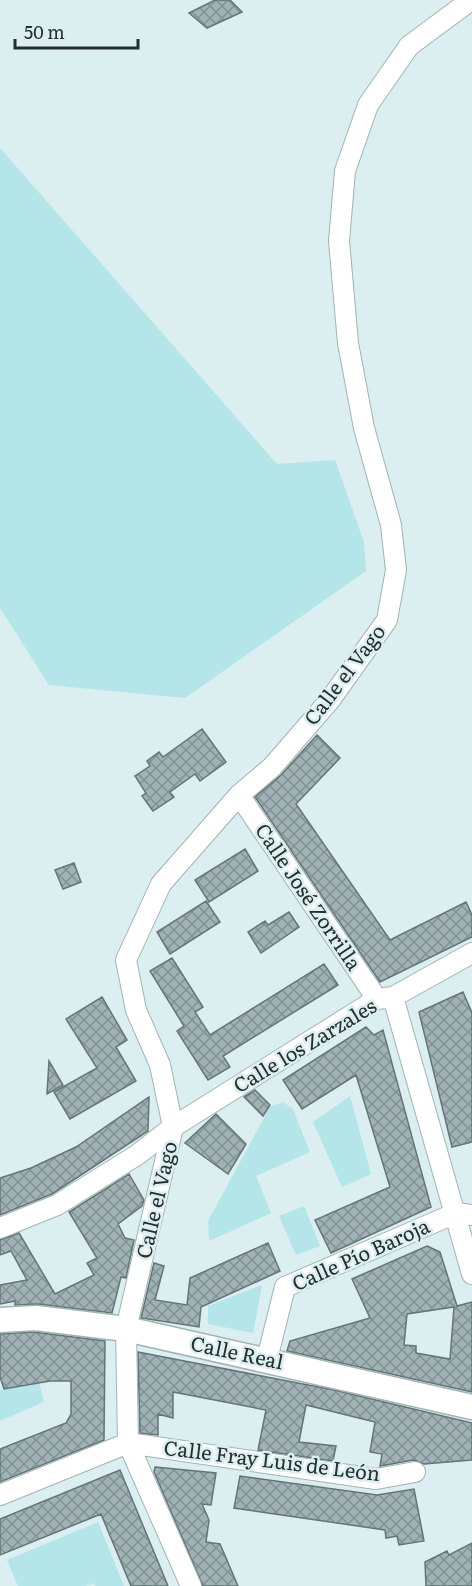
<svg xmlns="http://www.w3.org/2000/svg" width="472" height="1586" font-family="Literata,serif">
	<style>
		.green { fill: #b3e5e9 }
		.building { fill: url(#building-cross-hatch); stroke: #647576; stroke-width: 1.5; fill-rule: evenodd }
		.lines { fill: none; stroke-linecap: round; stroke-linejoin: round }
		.minor-casing { stroke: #a1b4b5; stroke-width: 22 }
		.tertiary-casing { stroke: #a1b4b5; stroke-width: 27 }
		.minor { stroke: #fff; stroke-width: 20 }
		.tertiary { stroke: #fff; stroke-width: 24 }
		.labels { text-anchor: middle; stroke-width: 5; stroke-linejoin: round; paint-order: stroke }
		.street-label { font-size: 20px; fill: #262e2e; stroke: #dbeef0 }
	</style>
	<defs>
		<pattern id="building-cross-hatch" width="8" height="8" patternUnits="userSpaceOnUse" patternTransform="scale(1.5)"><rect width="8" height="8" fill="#a0b2b4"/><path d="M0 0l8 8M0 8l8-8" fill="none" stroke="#829193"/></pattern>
	</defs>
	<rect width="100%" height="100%" fill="#dbeef0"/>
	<path class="green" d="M0 148 277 464 335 460 364 542 366 571 185 698 49 685 0 608Z
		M350 1096 371 1174 342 1187 313 1122Z
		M283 1102 293 1109 310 1152 256 1176 271 1213 209 1241 208 1221 270 1107Z
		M304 1206 320 1246 296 1255 279 1216Z
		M262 1285 253 1333 208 1324V1306Z
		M39 1382 44 1402 0 1421V1390Z
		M98 1522 124 1586H96L94 1583 85 1586H18L7 1560Z"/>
	<path class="building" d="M215 0H230L242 12 207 28 189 13Z
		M202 729 226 762 200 781 195 774 170 792 174 797 153 811 142 796 146 793 135 776 150 766 147 761 159 752 163 757Z
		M317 735 340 758 296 804 390 940 466 902 472 915V937L380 982 255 797 281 775Z
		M245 849 258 871 209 902 195 880Z
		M74 863 81 882 63 889 55 870Z
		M206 901 220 922 170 954 157 932Z
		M289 912 299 927 261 953 248 932 265 921 268 925Z
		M172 958 203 1007 195 1012 210 1035 324 964 338 985 223 1056 230 1067 208 1080 177 1031 184 1026 150 971Z
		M463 992 472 1013V1142L452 1147 419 1012Z
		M102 997 127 1040 116 1047 136 1081 70 1119 54 1092 97 1068 66 1019Z
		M366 1027 374 1035 383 1030 431 1207 331 1253 315 1220 390 1187 356 1075 302 1109 283 1080Z
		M49 1061 63 1085 47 1094Z
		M255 1090 270 1105 263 1116 244 1097Z
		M149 1097 148 1131 52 1194 0 1215V1178L31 1168 76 1147Z
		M216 1114 246 1144 228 1174 185 1143Z
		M129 1174 144 1200 142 1206 118 1224 125 1238 134 1240 126 1278 121 1277 112 1313 38 1304 15 1305V1301L0 1304V1285L27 1280 11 1251 0 1255V1240L19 1233 55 1294 94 1275 87 1263 97 1258 69 1212Z
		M268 1243 280 1271 201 1307 199 1327 141 1318 154 1263 164 1266 155 1300 187 1305 190 1278Z
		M427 1246 440 1252 457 1306 472 1302V1392L287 1351 290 1341 370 1318 352 1279ZM454 1307 450 1359 416 1353V1346L404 1345 407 1314Z
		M33 1332 105 1341 104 1440 0 1482V1449L66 1423 71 1414V1381H50L4 1389 0 1377V1334Z
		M138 1352 334 1390 472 1423V1460L424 1464 413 1460 380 1466 382 1454 370 1452 375 1422 306 1405 299 1442 336 1446 333 1461 258 1450 266 1410 173 1392V1418L158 1414V1435L140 1433Z
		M155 1467 216 1473 211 1505 202 1504 209 1520 206 1542 220 1544 238 1586H203L154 1472Z
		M120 1470 168 1586H131L101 1514 0 1555V1519Z
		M240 1476 377 1495 414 1489 424 1541 399 1545 397 1536 386 1538 385 1530 234 1508Z
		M472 1543V1586H426L425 1562 447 1551 449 1555Z"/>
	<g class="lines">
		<g class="minor-casing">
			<path id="minor" d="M239 795 377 999
				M393 997 472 1274
				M0 1228 57 1205 137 1155 173 1127 377 999 393 997 472 953
				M267 1359 285 1287 456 1213 472 1215
				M0 1495 128 1443 376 1479 415 1472
				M191 1586 128 1443 126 1329 173 1127 160 1065 136 1010 126 960 161 884 239 795 272 767 330 700 387 620 396 570 391 525 364 428 348 343 339 241 345 171 368 105 409 46 471 0"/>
		</g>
		<g class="tertiary-casing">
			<path id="tertiary" d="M0 1320 36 1318 126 1329 472 1407"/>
		</g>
		<use href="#minor" class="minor"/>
		<use href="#tertiary" class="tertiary"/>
	</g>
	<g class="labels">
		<g class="street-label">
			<text transform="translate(345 675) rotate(-53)" y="7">Calle el Vago</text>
			<text transform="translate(308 897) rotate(56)" y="7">Calle José Zorrilla</text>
			<text transform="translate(305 1046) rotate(-31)" y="7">Calle los Zarzales</text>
			<text transform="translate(157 1200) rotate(-77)" y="7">Calle el Vago</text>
			<text transform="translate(361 1255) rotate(-24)" y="7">Calle Pío Baroja</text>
			<text transform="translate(237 1353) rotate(12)" y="7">Calle Real</text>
			<text transform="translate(272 1461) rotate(7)" y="7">Calle Fray Luis de León</text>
		</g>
	</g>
	<path d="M15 39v9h123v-9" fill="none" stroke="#262e2e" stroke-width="3"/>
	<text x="24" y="39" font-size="18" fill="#262e2e" stroke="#dbeef0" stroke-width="4.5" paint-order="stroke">50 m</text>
</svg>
